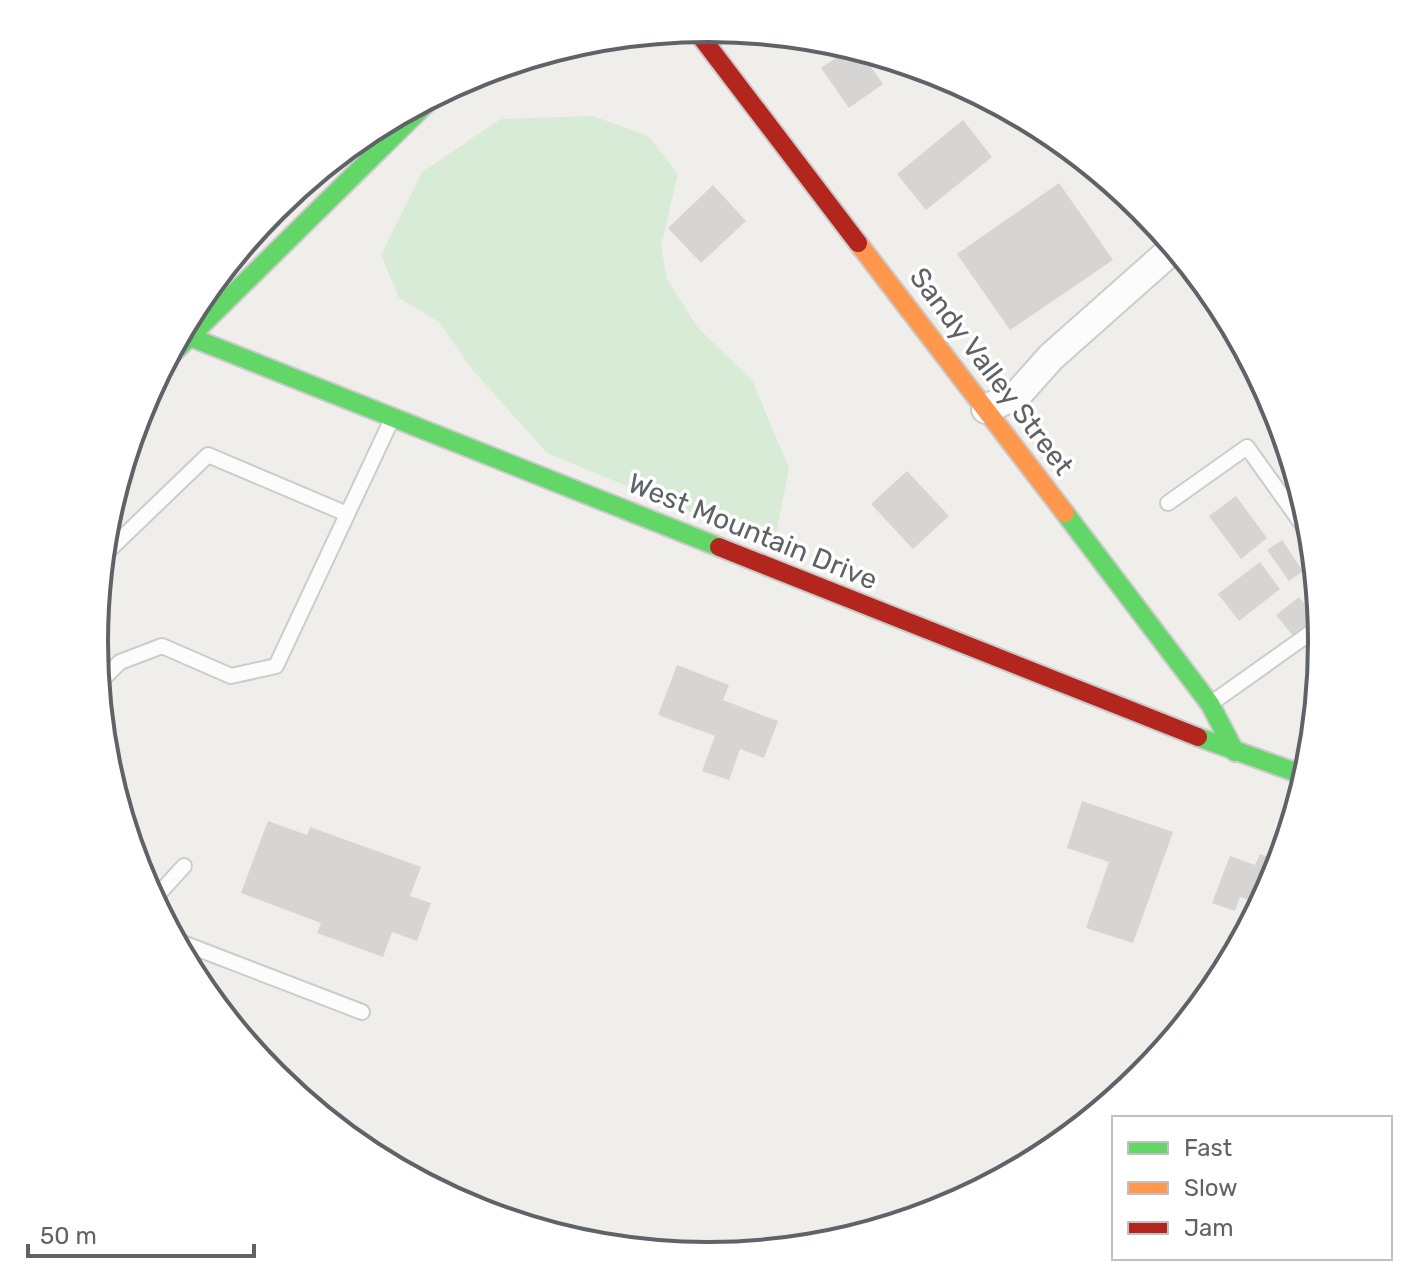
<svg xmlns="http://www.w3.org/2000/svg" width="1416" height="1284" font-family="Rubik,sans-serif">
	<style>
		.green { fill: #d8ebd6 }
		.building { fill: #d6d5d3 }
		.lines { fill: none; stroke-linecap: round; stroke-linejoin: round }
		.lane-casing { stroke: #cbcccc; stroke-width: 18 }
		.street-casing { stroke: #cbcccc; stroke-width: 32 }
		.fast-casing { stroke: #cacacb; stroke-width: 22 }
		.slow-casing { stroke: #cacacb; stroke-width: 22 }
		.jam-casing { stroke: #cacacb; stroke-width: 22 }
		.lane { stroke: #fdfcfc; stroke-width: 14 }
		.street { stroke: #fdfcfc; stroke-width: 28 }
		.fast { stroke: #63d668; stroke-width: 18 }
		.slow { stroke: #ff974d; stroke-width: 18 }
		.jam { stroke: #b3261e; stroke-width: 18 }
		.labels { text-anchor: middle; stroke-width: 7; stroke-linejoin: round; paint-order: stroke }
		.street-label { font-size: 28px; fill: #5f6368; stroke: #fff }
		.rim { fill: none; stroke: #5f6368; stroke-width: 4 }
	</style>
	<rect width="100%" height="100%" fill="#efeeea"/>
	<path class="green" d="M593 116 648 136 678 174 661 246 667 279 698 328 752 380 789 468 776 534 748 536 547 453 471 368 439 322 399 298 381 255 422 172 501 119Z"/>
	<path class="building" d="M852 47 858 49 883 84 849 108 821 68Z
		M963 120 992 157 926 210 897 174Z
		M1059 183 1113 260 1010 330 957 254Z
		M713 185 746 221 701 263 668 228Z
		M907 471 949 516 913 549 871 504Z
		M1236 496 1267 538 1241 559 1209 516Z
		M1282 540 1303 571 1289 581 1267 550Z
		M1260 562 1280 589 1239 621 1218 594Z
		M1299 597 1316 618 1294 637 1276 615Z
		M677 665 729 685 723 700 778 721 764 758 740 749 729 780 702 771 715 736 658 715Z
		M1082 801 1173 832 1133 943 1086 928 1109 862 1067 848Z
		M268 821 307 835 310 827 421 867 410 896 431 903 417 941 392 932 383 957 317 933 321 923 241 893Z
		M1260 854 1280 861 1275 877 1261 904 1240 897 1235 911 1212 903 1230 856 1255 865Z
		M1234 927 1247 930 1234 954 1229 953Z"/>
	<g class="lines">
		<g class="lane-casing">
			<path id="lane" d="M1168 503 1247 447 1312 538
				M102 557 208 455 347 514
				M98 684 120 662 162 646 231 676 276 666 391 421
				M1213 702 1320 626
				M153 900 184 866
				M175 940 362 1012"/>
		</g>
		<g class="street-casing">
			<path id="street" d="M986 409 1018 394 1051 357 1166 255"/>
		</g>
		<g class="fast-casing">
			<path id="fast" d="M180 333 719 547
				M166 360 434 96
				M1065 513 1210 704 1235 752
				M1198 737 1306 776"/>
		</g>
		<g class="slow-casing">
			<path id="slow" d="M858 243 1065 513"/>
		</g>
		<g class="jam-casing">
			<path id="jam" d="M695 29 858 243
				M719 547 1198 737"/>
		</g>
		<use href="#lane" class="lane"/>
		<use href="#street" class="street"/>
		<use href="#fast" class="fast"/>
		<use href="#slow" class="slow"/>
		<use href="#jam" class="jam"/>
	</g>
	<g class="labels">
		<g class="street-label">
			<text transform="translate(992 371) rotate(53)" y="10">Sandy Valley Street</text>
			<text transform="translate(753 531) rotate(22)" y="10">West Mountain Drive</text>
		</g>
	</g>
	<path d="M0 0H1416V1284H0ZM108 642a600 600 0 1 1 1200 0a600 600 0 1 1-1200 0Z" fill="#fff" fill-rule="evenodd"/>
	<path class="rim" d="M108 642a600 600 0 1 1 1200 0a600 600 0 1 1-1200 0Z"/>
	<rect x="1112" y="1116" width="280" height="144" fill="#ffffff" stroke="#bfc1c3" stroke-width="2"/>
	<rect x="1128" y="1142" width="40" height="12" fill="#63d668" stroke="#bfc1c3" stroke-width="2"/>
	<text x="1184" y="1156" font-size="24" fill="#5f6368">Fast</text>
	<rect x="1128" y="1182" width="40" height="12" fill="#ff974d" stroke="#bfc1c3" stroke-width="2"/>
	<text x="1184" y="1196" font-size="24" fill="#5f6368">Slow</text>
	<rect x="1128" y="1222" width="40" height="12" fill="#b3261e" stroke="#bfc1c3" stroke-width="2"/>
	<text x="1184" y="1236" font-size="24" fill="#5f6368">Jam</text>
	<path d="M28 1244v12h226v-12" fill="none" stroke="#5f6368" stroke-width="4"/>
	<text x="40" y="1244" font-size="24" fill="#5f6368" stroke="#ffffff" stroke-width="6" paint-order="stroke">50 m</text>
</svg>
